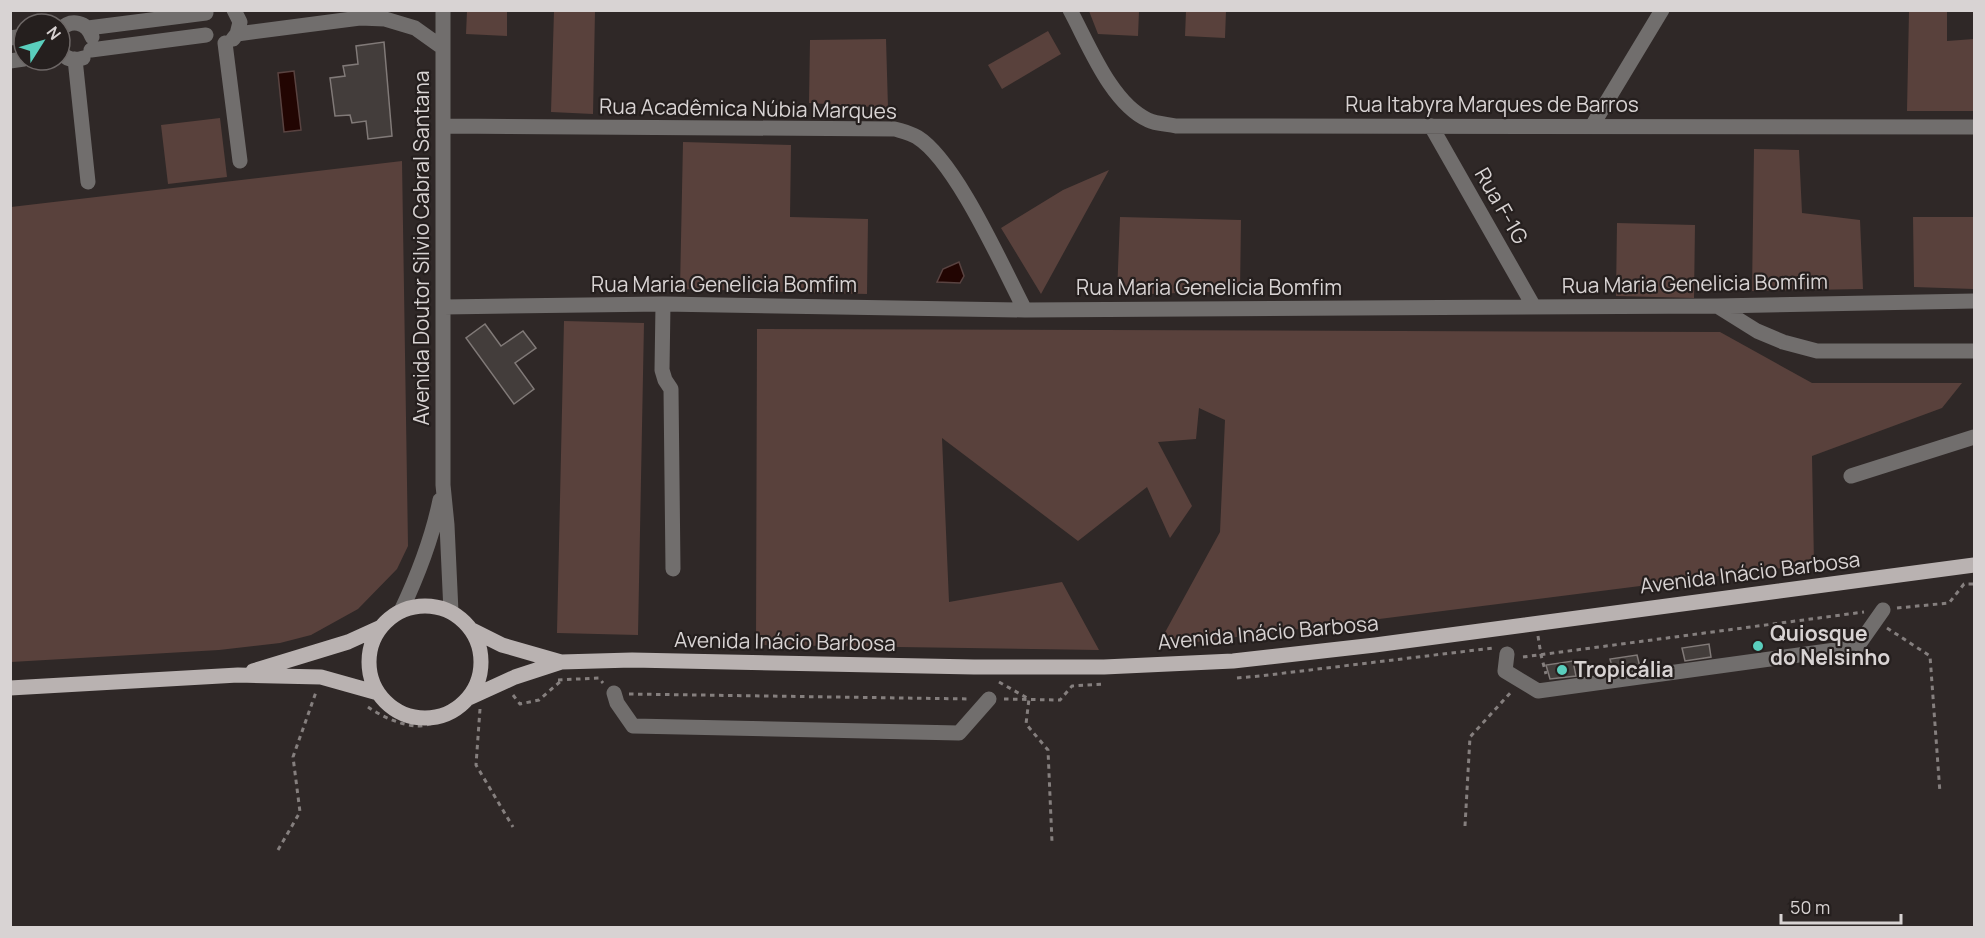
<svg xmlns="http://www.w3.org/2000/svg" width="1985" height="938" font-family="Manrope,sans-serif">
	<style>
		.green { fill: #59413c }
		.water { fill: #220502; stroke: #594341; stroke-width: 1.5 }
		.building { fill: #433d3b; stroke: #817a78; stroke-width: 1.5 }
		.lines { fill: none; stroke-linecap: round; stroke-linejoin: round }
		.path { stroke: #857f7e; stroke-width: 3; stroke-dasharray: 4.5 4.5; stroke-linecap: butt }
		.minor { stroke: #716e6d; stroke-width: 15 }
		.major { stroke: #b9b2b1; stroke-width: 15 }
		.poi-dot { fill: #5acebd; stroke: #251f1e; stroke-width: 2 }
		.labels { text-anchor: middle; stroke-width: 4.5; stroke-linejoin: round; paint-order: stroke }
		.street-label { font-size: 21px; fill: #d8d3d3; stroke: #251f1e }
		.poi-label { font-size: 21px; font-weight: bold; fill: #d8d3d3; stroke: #251f1e; text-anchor: start }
	</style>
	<rect width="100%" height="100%" fill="#2f2827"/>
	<path class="green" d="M467 11H507V36L466 34Z
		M554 11H595L593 114 551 112Z
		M1089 11H1139L1138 36 1098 34Z
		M1186 11H1226L1225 38 1185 36Z
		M1909 11H1947V41L1974 39V111H1907Z
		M1048 31 1061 54 1002 89 988 65Z
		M886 39 888 108 809 103 810 40Z
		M220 118 227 177 168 184 161 125Z
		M683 142 791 145 790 217 868 219 867 294 680 289Z
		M1754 149 1799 150 1802 213 1860 220 1863 289 1752 291Z
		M402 161 408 546 397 569 358 609 311 635 280 643 219 650 11 662V207Z
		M1109 170 1041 294 1001 228 1063 190Z
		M1120 217 1241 220 1240 291 1117 295Z
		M1913 217H1974V289L1914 287Z
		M1617 223 1695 225 1694 298 1616 296Z
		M564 321 644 323 638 635 557 633Z
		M757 329 1720 332 1812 383H1962L1942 408 1812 456 1814 564 1157 647 1220 532 1225 420 1199 408 1196 439 1158 442 1192 506 1170 538 1147 487 1078 541 942 438 949 602 1062 582 1099 650 756 645Z"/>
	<path class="water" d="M294 71 301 130 284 132 278 73Z
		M959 262 964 276 960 283 937 282 943 269Z"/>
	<path class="building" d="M384 42 392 136 368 139 366 121 352 123 350 115 335 116 330 78 345 76 343 66 358 64 356 46Z
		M485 324 501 346 523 331 536 348 515 363 534 389 514 404 466 338Z
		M1709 644 1711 657 1685 661 1682 648Z
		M1637 655 1640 667 1613 671 1610 659Z
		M1573 661 1576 676 1550 679 1546 665Z"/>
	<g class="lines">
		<path class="path" d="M1897 608 1949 603 1964 584H1974
			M1887 628 1930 656 1940 793
			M1538 636 1541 655 1546 674
			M1523 657 1864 612
			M1237 678 1260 676 1493 648
			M558 680 599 678 603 683
			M999 682 1029 699 1026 724 1048 750 1052 842
			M629 694 971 699
			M513 695 520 704 539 700 562 680
			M1004 699 1060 700 1072 686 1105 684
			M368 707C381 716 400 725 417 726 427 727 453 716 462 710
			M480 709 476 765 513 827
			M1465 826 1470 737 1512 691
			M278 850 300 812 293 757 316 692"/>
		<path class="minor" d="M443 10V485L447 525 451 612
			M1070 10C1089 45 1111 103 1148 120 1156 124 1167 124 1176 126L1974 127
			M88 28 206 13
			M60 30C71 18 87 22 92 37
			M237 34 360 18 385 19 415 28 443 48
			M10 38 24 36
			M233 39 237 34 240 22 234 10
			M225 43 240 161
			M91 50 206 35
			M60 52C66 59 74 61 83 58
			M75 59 88 182
			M10 61 24 59
			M445 126 895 129C901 131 910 133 917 137 956 161 1002 266 1025 310
			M1431 126 1534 307
			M1592 126 1662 10
			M663 304 662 370 665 380 671 389 673 569
			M1717 306 1757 331 1783 342 1817 351H1974
			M444 307 663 304 1025 310 1717 306 1974 301
			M1851 476 1974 437
			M401 611C418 575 432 539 440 500
			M1507 654 1505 671 1538 691 1857 647 1883 610
			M614 693 617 703 633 726 959 733 989 699"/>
		<path class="major" d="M369 662a56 56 0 1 1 112 0a56 56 0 1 1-112 0Z
			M472 630 502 645 561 662 632 660 974 667H1104L1233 661 1375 645 1974 565
			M253 671 348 642 381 627
			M10 688 238 675 321 677 378 693
			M469 698 515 677 561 662"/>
	</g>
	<g class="poi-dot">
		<circle cx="1758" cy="646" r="6"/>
		<circle cx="1562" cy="670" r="6"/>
	</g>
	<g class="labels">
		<g class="street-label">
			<text x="1492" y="112">Rua Itabyra Marques de Barros</text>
			<text transform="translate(748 109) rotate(1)" y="7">Rua Acadêmica Núbia Marques</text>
			<text transform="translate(1501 206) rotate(60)" y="7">Rua F-1G</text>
			<text transform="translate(422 248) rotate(-90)" y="7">Avenida Doutor Silvio Cabral Santana</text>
			<text transform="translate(1695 284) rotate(-1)" y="7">Rua Maria Genelicia Bomfim</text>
			<text x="724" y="292">Rua Maria Genelicia Bomfim</text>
			<text x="1209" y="295">Rua Maria Genelicia Bomfim</text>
			<text transform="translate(1750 573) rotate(-7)" y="7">Avenida Inácio Barbosa</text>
			<text transform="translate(1268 633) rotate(-5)" y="7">Avenida Inácio Barbosa</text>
			<text transform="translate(785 642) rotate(1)" y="7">Avenida Inácio Barbosa</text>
		</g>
		<g class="poi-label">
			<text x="1770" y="641">Quiosque<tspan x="1770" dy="24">do Nelsinho</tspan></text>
			<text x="1574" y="677">Tropicália</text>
		</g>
	</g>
	<rect width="1985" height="938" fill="none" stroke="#d8d3d3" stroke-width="24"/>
	<g transform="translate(42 42) rotate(53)"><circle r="28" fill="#251f1e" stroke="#6d6766" stroke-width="1.5"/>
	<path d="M0-4.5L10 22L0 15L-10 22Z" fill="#5acebd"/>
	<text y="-9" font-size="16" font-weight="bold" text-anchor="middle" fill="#d8d3d3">N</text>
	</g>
	<path d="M1781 914v9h120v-9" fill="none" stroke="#d8d3d3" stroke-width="3"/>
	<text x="1790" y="914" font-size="18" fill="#d8d3d3" stroke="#251f1e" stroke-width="4.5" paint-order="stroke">50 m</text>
</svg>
